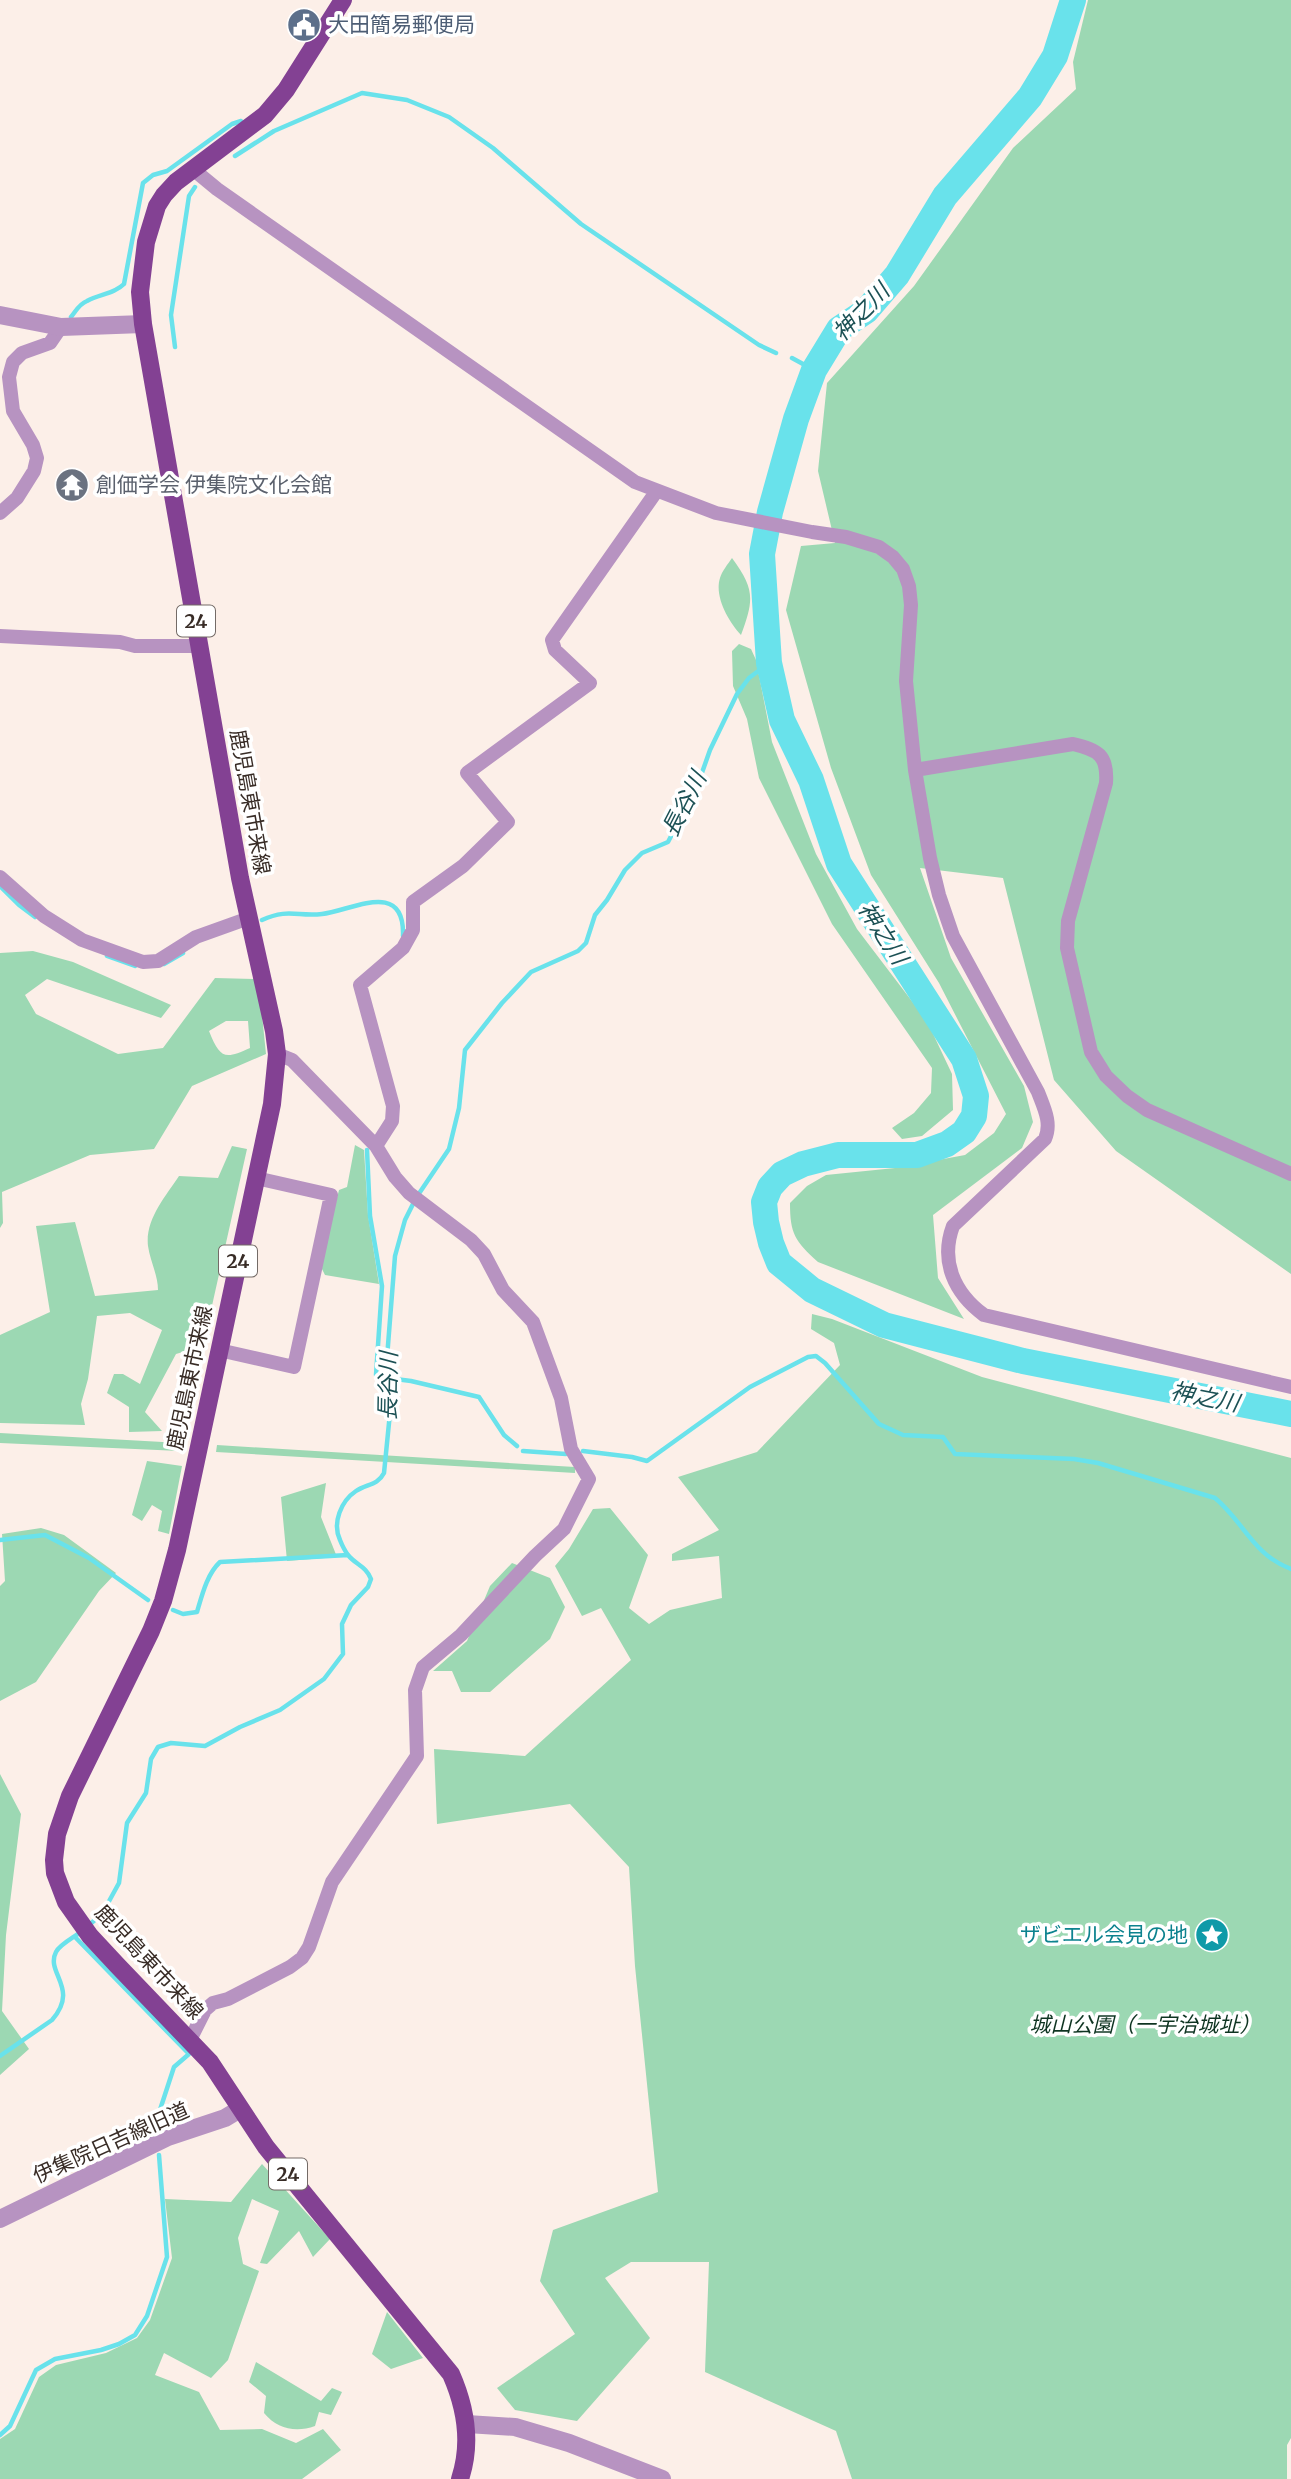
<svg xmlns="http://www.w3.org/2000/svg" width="1291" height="2479" font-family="Merriweather,'Noto Sans JP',serif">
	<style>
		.green { fill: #9cd8b3; fill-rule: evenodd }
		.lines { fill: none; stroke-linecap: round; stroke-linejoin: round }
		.stream { stroke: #69e2eb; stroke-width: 4.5 }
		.river { stroke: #69e2eb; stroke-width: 26 }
		.minor { stroke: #b793c1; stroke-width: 14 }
		.tertiary { stroke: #b793c1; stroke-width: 18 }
		.primary { stroke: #834193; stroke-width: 18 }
		.labels { text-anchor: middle; stroke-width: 7; stroke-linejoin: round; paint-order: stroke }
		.shield { fill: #fff; stroke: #746b67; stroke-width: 2 }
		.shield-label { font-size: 19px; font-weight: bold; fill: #382c26 }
		.service-label { font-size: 21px; fill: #4e5e75; stroke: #fff; text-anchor: start }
		.worship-label { font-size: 21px; fill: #5b616d; stroke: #fff; text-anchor: start }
		.street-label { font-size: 21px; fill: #382c26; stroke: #fff }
		.culture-label { font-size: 21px; fill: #0d838f; stroke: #fff; text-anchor: end }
		.park-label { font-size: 21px; font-style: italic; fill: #0e3421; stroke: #fff }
		.water-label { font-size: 23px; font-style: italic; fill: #1c5155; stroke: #fff }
	</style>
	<rect width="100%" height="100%" fill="#fcefe8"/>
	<path class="green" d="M1088 0H1291V1274L1116 1151 1054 1080 1003 878 920 868 951 958 1024 1086 1033 1122 1022 1148 933 1215 938 1278 964 1319 818 1262C795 1241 790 1234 790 1203L807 1186 826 1175 895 1168 965 1155 994 1133 1006 1114 939 983 871 875 831 768 786 610 801 546 835 543 818 471 827 383 914 286 1013 148 1076 89 1073 62Z
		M732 558C755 589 754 600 741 635 729 622 714 597 720 578 722 571 728 564 732 558Z
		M739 644 751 649 756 660 772 742 816 854 857 929 927 1021 952 1074 953 1110 922 1136 902 1139 892 1128 914 1113 931 1093 932 1068 832 924 759 778 747 719 733 686 732 651Z
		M33 951 73 962 171 1005 161 1018 47 979 25 995 36 1014 118 1054 163 1048 215 978 254 979 262 1015 266 1054 192 1086 154 1149 90 1155 2 1192 3 1223 0 1228V953ZM226 1021H248L250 1048C224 1060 220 1058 209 1031Z
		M355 1145 364 1150 368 1215 379 1284 325 1275 320 1265 339 1190 347 1187Z
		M232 1146 247 1149 203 1346 176 1354 145 1412 162 1431 129 1432V1407L107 1393 114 1374H123L140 1384 162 1330 130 1313 97 1316 88 1379 81 1404 85 1425 0 1423V1335L50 1312 36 1226 75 1222 95 1296 158 1290C158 1275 150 1261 148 1246 145 1220 165 1197 179 1176L218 1178Z
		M812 1314 832 1319 982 1377 1291 1458V2438L1287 2445V2479H852L836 2431 705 2372 709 2262H631L605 2278 650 2338 577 2421 515 2410 497 2388 575 2334 540 2281 553 2230 658 2192 635 1966 629 1867 570 1804 437 1824 434 1749 525 1756 631 1660 601 1608 582 1616 555 1566 569 1549 593 1509 610 1508 648 1555 629 1608 649 1624 670 1610 722 1598 719 1556 672 1561V1554L719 1530 678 1477 757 1452 840 1365 834 1343 811 1329Z
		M0 1433 181 1443 180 1451 0 1443Z
		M217 1445 575 1467V1473L216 1452Z
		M147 1461 182 1466 169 1534 158 1531 162 1511 152 1505 142 1521 132 1515Z
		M326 1483 321 1517 337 1557 287 1561 281 1497Z
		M41 1528 64 1535 116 1573 99 1591 36 1682 0 1701V1586L5 1581 2 1534Z
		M512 1563 550 1578 565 1607 550 1639 490 1692H461L452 1671H433L467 1641 490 1586Z
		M0 1774 21 1814 6 1935 2 2011 29 2049 0 2075Z
		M262 2164 330 2239 313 2257 299 2231 267 2264 260 2263 279 2211 252 2199 238 2238 243 2264 259 2271 228 2360 211 2378 164 2353 155 2375 199 2392 220 2430 262 2429 296 2443 323 2429 341 2450 302 2479H0V2439L15 2429 39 2377 56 2365 106 2353 137 2338 150 2320 172 2258 165 2199 231 2202Z
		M387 2312 423 2358 391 2369 372 2354Z
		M256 2362 321 2401 332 2388 342 2392 331 2415 319 2412 315 2426C296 2433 277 2429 264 2413L266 2396 249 2382Z"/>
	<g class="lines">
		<path class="stream" d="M235 156 274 131 362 93 407 100 449 117 493 148 581 224 759 345 776 353
			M71 317C76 311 79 304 87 301 100 294 114 294 124 284L143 183 153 175 167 171 232 124 241 121
			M175 347 171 315 189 196 195 187
			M792 358 814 370
			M0 886 19 905 35 917
			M262 920C288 908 298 917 322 914 351 911 405 878 403 936
			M107 956 135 966
			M164 964 183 953
			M367 1150 370 1216 382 1286 376 1375 380 1377 411 1381 479 1397 504 1435 517 1446
			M418 1195 449 1149 459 1108 465 1050 502 1003 531 972 578 951 586 943 595 915 607 900 625 870 642 853 668 842 698 784 710 750 737 694 749 678 769 663
			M523 1451 566 1454
			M583 1451 632 1457 647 1461 750 1387 808 1357 816 1356 825 1363 879 1424 903 1435 943 1437 955 1454 1074 1459 1098 1463 1215 1498C1244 1522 1253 1555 1291 1569
			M0 1540 45 1535 89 1558 148 1600
			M173 1610 183 1614 197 1612C202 1595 207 1574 220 1562L348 1555
			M89 1925 102 1914 119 1883 127 1823 146 1793 151 1759 158 1747 171 1743 205 1746 240 1727 280 1710 324 1679 343 1654 342 1624 351 1605 368 1587 371 1579C366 1566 356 1565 348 1555 345 1551 342 1545 340 1540 332 1523 341 1501 356 1491 367 1484 378 1485 384 1473L393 1383 387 1358 395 1256 405 1220 414 1202
			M75 1937 189 2054 174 2067 155 2125V2134
			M0 2056 52 2020C80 1988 45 1973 56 1952 60 1944 75 1937 82 1931
			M0 2435 10 2426 36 2370 55 2359 101 2350 119 2344 135 2335 147 2316 167 2257 159 2155"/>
		<path class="river" d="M1073 0 1055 56 1030 97 945 196 897 275 866 311 839 329 814 370 796 419 770 512 762 554 769 663 782 720 811 780 839 864 964 1059 976 1096 974 1116 964 1132 947 1144 917 1155H838L803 1164 782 1174 770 1187 764 1202 766 1222 771 1243 779 1263 812 1290 884 1325 1023 1361 1291 1414"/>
		<path class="minor" d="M194 170 217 189 635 482 716 513 812 532 846 537 879 547 893 557 903 569 909 586 911 605 906 681 915 770 930 858 939 895 953 936 1038 1092C1044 1108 1052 1123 1045 1139L953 1226C940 1261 954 1293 984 1315L1291 1387
			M0 513 17 498 34 471 37 458 33 445 13 411 9 377 13 362 22 353 50 343 61 327
			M0 636 120 642 135 646H200
			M915 770 1073 744C1098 750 1108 755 1106 783L1068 921 1067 948 1091 1052 1106 1076 1127 1096 1147 1110 1291 1174
			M0 877 44 916 82 940 143 962 158 961 196 937 249 918
			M376 1146 392 1121 393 1106 360 985 403 948 413 930V902L463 866 508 822 467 773 590 683 555 650 552 640 656 492
			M219 1350 294 1367 331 1195 256 1178
			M190 2040 205 2010 213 2003 228 1999 290 1967 302 1958 309 1947 332 1882 417 1756 415 1690 423 1667 461 1635 535 1556 564 1529 589 1479 571 1449 561 1398 533 1322 503 1290 484 1254 471 1240 409 1193 395 1177 376 1146 292 1060 277 1054"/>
		<path class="tertiary" d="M0 315 61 327 143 324
			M0 2219 168 2137 225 2118 240 2109
			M467 2424 515 2427 569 2443 662 2479"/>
		<path class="primary" d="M343 0 286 90 265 115 176 182 164 195 157 206 146 242 140 292 143 324 240 878 274 1031 277 1054 272 1104 177 1550 163 1601 151 1631 70 1796 57 1834 54 1860 55 1873 66 1902 90 1936 117 1965 210 2062 266 2147 451 2374C466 2408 472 2443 460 2479"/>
	</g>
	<defs>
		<g id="civic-disc" transform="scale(1.75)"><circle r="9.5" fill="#5c6f8a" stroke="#fff"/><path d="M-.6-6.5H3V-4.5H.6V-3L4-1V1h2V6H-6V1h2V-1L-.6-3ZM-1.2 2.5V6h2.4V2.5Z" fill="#fff"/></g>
		<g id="temple-disc" transform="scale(1.75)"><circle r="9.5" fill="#6b7280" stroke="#fff"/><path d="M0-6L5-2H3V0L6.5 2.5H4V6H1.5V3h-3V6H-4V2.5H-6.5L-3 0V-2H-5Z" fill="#fff"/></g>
		<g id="sight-disc" transform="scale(1.75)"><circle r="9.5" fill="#0f9aa8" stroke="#fff"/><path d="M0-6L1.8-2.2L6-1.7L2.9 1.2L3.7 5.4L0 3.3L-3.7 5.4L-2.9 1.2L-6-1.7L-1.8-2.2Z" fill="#fff"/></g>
	</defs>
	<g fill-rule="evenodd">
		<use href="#civic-disc" x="304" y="25"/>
		<use href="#temple-disc" x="72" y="485"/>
		<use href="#sight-disc" x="1212" y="1935"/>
	</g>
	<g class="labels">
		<g class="shield">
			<rect x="177" y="605.5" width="38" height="31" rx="5"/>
			<rect x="219" y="1245.5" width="38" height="31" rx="5"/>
			<rect x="269" y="2158.5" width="38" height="31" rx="5"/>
		</g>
		<g class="shield-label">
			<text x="196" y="628">24</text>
			<text x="238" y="1268">24</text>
			<text x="288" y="2181">24</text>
		</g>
		<g class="service-label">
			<text x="328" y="32">大田簡易郵便局</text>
		</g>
		<g class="worship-label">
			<text x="96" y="492">創価学会 伊集院文化会館</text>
		</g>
		<g class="street-label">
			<text transform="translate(250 802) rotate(80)" y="7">鹿児島東市来線</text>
			<text transform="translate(190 1378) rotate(-78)" y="7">鹿児島東市来線</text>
			<text transform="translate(149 1962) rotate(47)" y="7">鹿児島東市来線</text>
			<text transform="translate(111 2143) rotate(-24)" y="7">伊集院日吉線旧道</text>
		</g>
		<g class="culture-label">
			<text x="1188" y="1942">ザビエル会見の地</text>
		</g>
		<g class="park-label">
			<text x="1145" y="2032">城山公園（一宇治城址）</text>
		</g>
		<g class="water-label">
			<text transform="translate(861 312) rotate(-46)" y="8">神之川</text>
			<text transform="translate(684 804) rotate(-63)" y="8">長谷川</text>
			<text transform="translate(883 933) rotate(57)" y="8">神之川</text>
			<text transform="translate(388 1386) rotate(-89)" y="8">長谷川</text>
			<text transform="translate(1205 1397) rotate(11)" y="8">神之川</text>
		</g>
	</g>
</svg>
